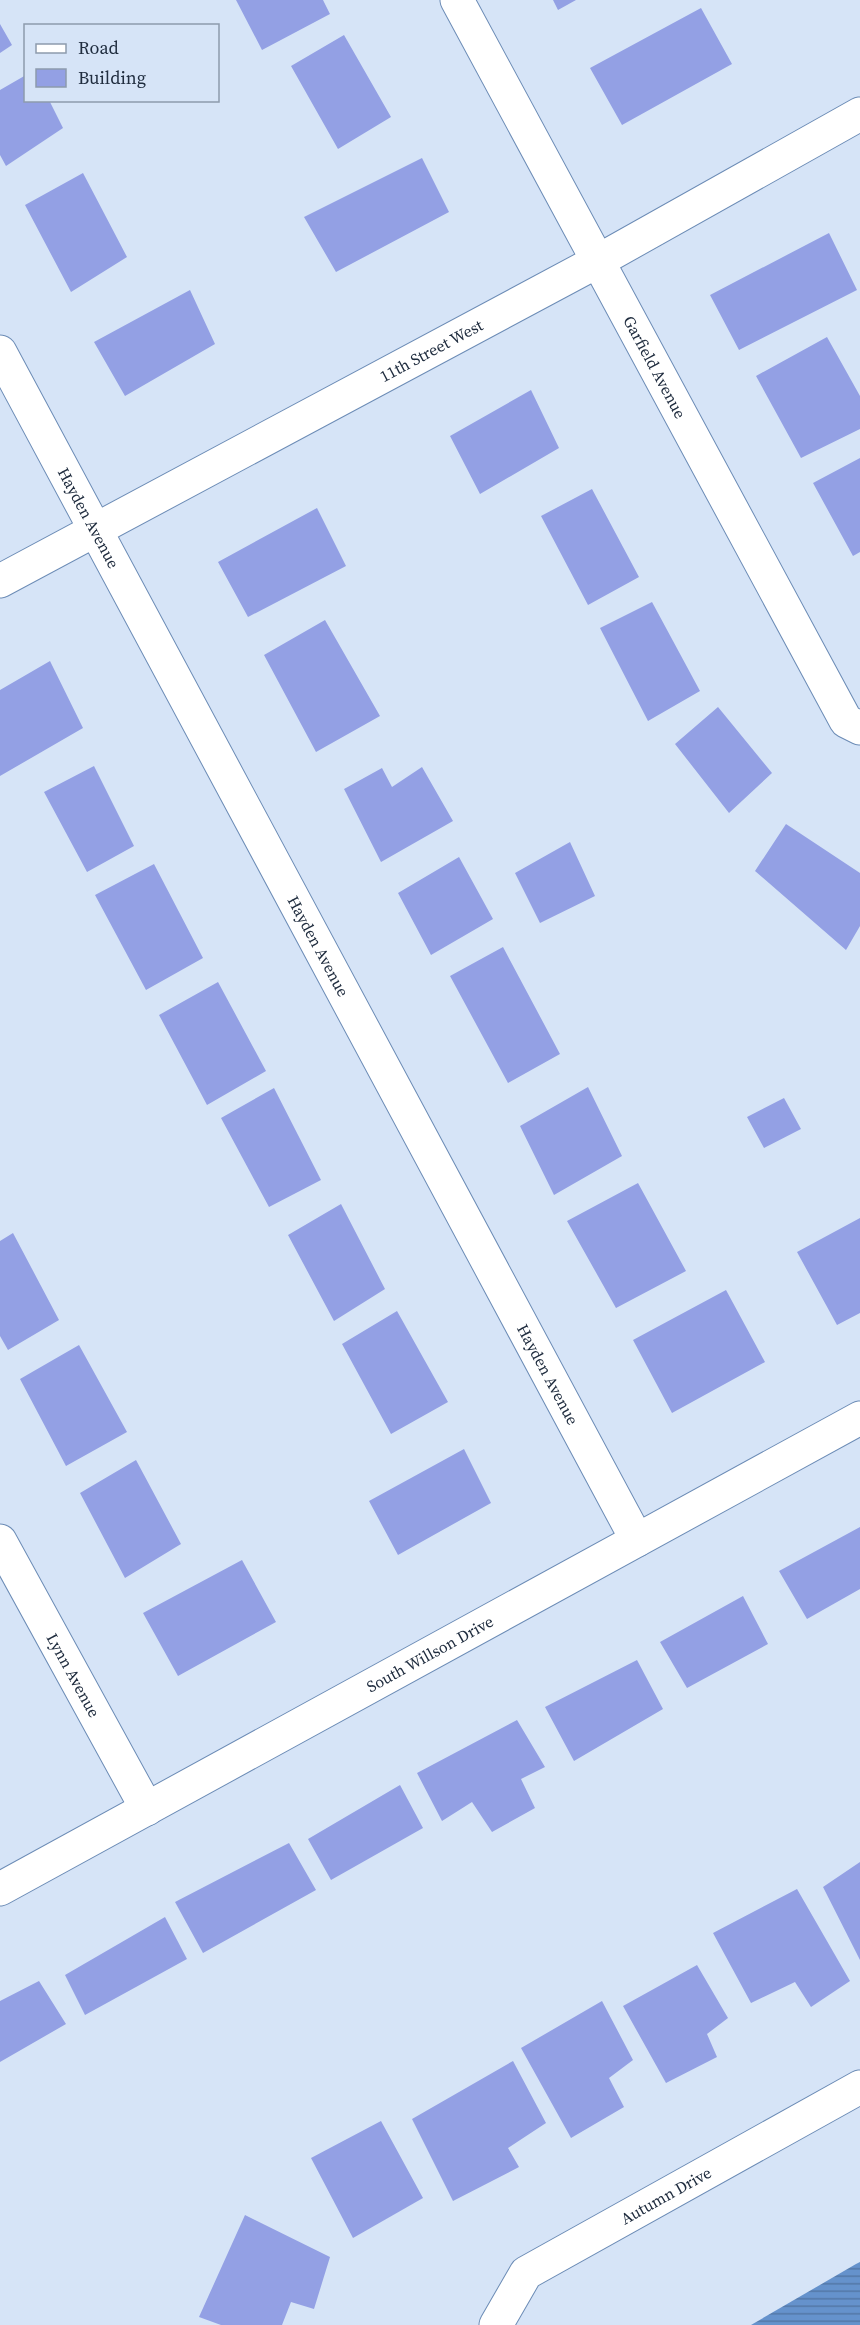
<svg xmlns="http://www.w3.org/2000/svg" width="860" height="2325" font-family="'Source Serif 4',serif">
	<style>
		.water { fill: url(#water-rules) }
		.building { fill: #93a0e4 }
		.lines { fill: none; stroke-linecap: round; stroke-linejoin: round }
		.street-casing { stroke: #6c8cb6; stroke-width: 35 }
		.street { stroke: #fff; stroke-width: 33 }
		.labels { text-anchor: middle; stroke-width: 5; stroke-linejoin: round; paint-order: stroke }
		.street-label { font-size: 16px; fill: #202d3f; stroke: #d6e4f7 }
	</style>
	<defs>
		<pattern id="water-rules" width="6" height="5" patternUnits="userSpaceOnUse" patternTransform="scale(1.5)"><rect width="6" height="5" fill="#6592cc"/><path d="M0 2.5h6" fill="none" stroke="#5378a7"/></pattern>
	</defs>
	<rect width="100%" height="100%" fill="#d6e4f7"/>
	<path class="water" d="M860 2262V2325H751L856 2264Z"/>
	<path class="building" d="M236 0H323L330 14 262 50Z
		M553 0H576L558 10Z
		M701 8 732 64 622 125 590 68Z
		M0 24 12 45 0 53Z
		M344 35 391 117 338 149 291 66Z
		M26 75V100H49L63 128 6 166 0 155V90Z
		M422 158 449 212 336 272 304 217Z
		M83 173 127 257 71 292 25 205Z
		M829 233 857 290 739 350 710 295Z
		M190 290 215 344 125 396 94 342Z
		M827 337 860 396V429L801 458 756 376Z
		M531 390 559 448 480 494 450 436Z
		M860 458V552L853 556 813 483Z
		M592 489 639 577 588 605 541 516Z
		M317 508 346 566 248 617 218 562Z
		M652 602 700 691 648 721 600 628Z
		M325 620 380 716 316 752 264 655Z
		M50 661 83 728 0 776V690Z
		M718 707 772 773 729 813 675 744Z
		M94 766 134 846 87 872 44 792Z
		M422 767 453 821 381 862 344 789 382 768 392 787Z
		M786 824 860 873V926L846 950 755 871Z
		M570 842 595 896 540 923 515 873Z
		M459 857 493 919 431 955 398 893Z
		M154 864 203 958 146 990 95 895Z
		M503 947 560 1054 508 1083 450 976Z
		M218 982 266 1071 207 1105 159 1015Z
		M588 1087 622 1156 554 1195 520 1126Z
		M274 1088 321 1180 269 1207 221 1118Z
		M784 1098 801 1129 764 1148 747 1117Z
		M638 1183 686 1271 616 1308 567 1221Z
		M341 1204 385 1289 334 1321 288 1235Z
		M860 1218V1313L837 1325 797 1252Z
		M13 1233 59 1320 8 1350 0 1336V1241Z
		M726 1290 765 1362 672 1413 633 1340Z
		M397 1311 448 1402 391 1434 342 1344Z
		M79 1345 127 1432 66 1466 20 1379Z
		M464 1449 491 1503 398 1555 369 1501Z
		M136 1460 181 1544 125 1578 80 1493Z
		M860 1527V1589L807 1619 779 1571Z
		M242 1560 276 1622 178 1676 143 1613Z
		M743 1596 768 1644 687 1688 660 1642Z
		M637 1660 663 1709 574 1761 545 1707Z
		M517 1720 545 1767 521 1779 535 1808 492 1832 472 1802 442 1821 417 1773Z
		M400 1785 423 1828 331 1880 308 1839Z
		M289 1843 316 1890 203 1953 175 1902Z
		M860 1862V1960L823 1887Z
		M797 1889 850 1981 811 2007 795 1982 751 2003 713 1933Z
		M165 1917 187 1959 85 2015 65 1975Z
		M697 1965 728 2018 707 2034 717 2057 666 2083 623 2006Z
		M39 1981 66 2024 0 2062V2001Z
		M602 2001 633 2060 609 2078 624 2107 571 2138 521 2048Z
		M513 2061 546 2123 508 2148 519 2167 453 2201 412 2119Z
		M381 2121 423 2198 353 2238 311 2158Z
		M245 2215 330 2257 314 2309 291 2302 282 2325H221L199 2317Z"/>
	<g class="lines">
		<g class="street-casing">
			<g id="street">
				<path id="s1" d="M457 0 846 721 860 728"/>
				<path id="s2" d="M0 352 637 1540"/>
				<path id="s3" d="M0 581 598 261 860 114"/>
				<path id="s4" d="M0 1541 147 1809"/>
				<path id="s5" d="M0 1889 860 1418"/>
				<path id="s6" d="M496 2325 526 2273 860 2087"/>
			</g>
		</g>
		<use href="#street" class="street"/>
	</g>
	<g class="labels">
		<g class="street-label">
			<text dy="6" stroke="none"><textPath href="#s3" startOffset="489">11th Street West</textPath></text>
			<text dy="6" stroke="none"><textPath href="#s1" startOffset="417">Garfield Avenue</textPath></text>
			<text dy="6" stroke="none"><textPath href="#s2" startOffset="188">Hayden Avenue</textPath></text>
			<text dy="6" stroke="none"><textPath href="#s2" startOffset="674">Hayden Avenue</textPath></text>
			<text dy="6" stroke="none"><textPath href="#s2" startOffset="1160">Hayden Avenue</textPath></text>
			<text dy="6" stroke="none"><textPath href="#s5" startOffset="490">South Willson Drive</textPath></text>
			<text dy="6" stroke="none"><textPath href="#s4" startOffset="153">Lynn Avenue</textPath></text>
			<text dy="6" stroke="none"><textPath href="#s6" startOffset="220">Autumn Drive</textPath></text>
		</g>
	</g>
	<rect x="24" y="24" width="195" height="78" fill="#d6e4f7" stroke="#8d9bad" stroke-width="1.5"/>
	<rect x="36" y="44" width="30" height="9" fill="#ffffff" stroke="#8d9bad" stroke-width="1.5"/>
	<text x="78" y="54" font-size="18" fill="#202d3f">Road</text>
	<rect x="36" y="69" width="30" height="18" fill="#93a0e4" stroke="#8d9bad" stroke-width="1.5"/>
	<text x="78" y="84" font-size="18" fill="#202d3f">Building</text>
</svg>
